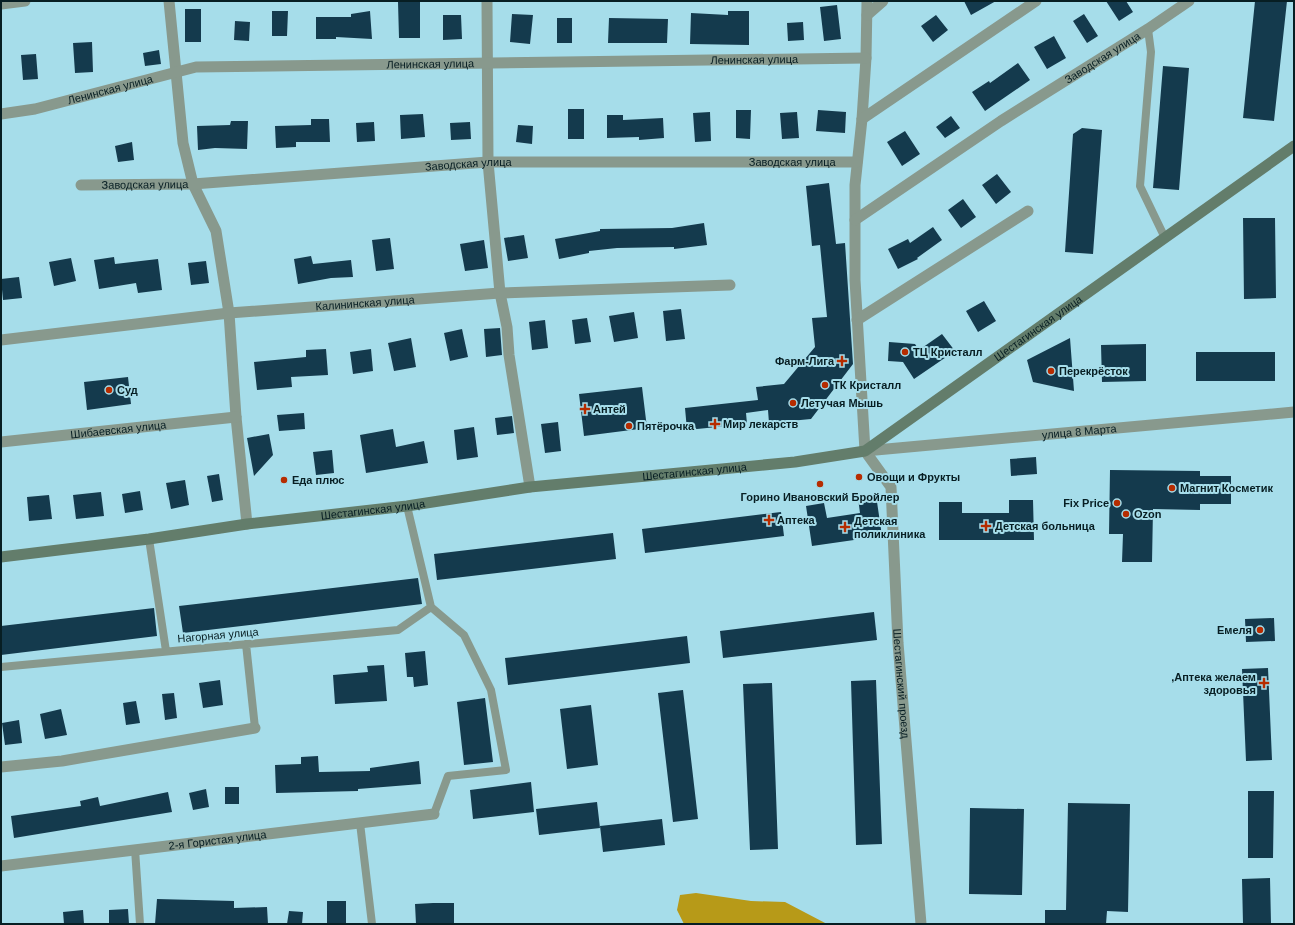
<svg xmlns="http://www.w3.org/2000/svg" width="1295" height="925" font-family="Helvetica,sans-serif">
	<style>
		.forest { fill: #b79a18 }
		.building { fill: #143a4d }
		.lines { fill: none; stroke-linecap: round; stroke-linejoin: round }
		.service { stroke: #88998d; stroke-width: 8 }
		.minor { stroke: #88998d; stroke-width: 11 }
		.tertiary { stroke: #88998d; stroke-width: 11 }
		.secondary { stroke: #637d6b; stroke-width: 11 }
		.poi-dot { fill: #b62c00; stroke: #a6ddea; stroke-width: 1.5 }
		.labels { text-anchor: middle; stroke-width: 4; stroke-linejoin: round; paint-order: stroke }
		.street-label { font-size: 11px; fill: #071e23; stroke: #a6ddea }
		.poi-label { font-size: 11px; font-weight: bold; fill: #071e23; stroke: #a6ddea; text-anchor: start }
	</style>
	<rect width="100%" height="100%" fill="#a6ddea"/>
	<path class="forest" d="M696 893 751 901 785 902 827 924H684L677 910 680 895Z"/>
	<path class="building" d="M420 1V38H399L398 2Z
		M964 1H996L971 15Z
		M1106 1H1126L1133 12 1119 21Z
		M1255 1H1287L1274 121 1243 118Z
		M837 5 841 39 824 41 820 7Z
		M185 9H201V42H185Z
		M272 11H288L287 36H272Z
		M370 11 372 39 336 37V39H316V17H351V14Z
		M728 11H749V45L690 44 691 13 728 15Z
		M512 14 533 15 530 44 510 42Z
		M1084 14 1098 36 1087 43 1073 21Z
		M443 15H461L462 39 443 40Z
		M936 15 948 30 933 42 921 26Z
		M557 18H572V43H557Z
		M609 18 668 19 667 43H608Z
		M235 21 250 22 249 41 234 40Z
		M803 22 804 40 788 41 787 23Z
		M1054 36 1066 58 1047 69 1034 47Z
		M92 42 93 72 75 73 73 43Z
		M159 50 161 64 145 66 143 53Z
		M36 54 38 79 23 80 21 55Z
		M1018 63 1030 80 985 111 972 92 989 81 990 83Z
		M1163 66 1189 68 1179 190 1153 188Z
		M568 109H584V139H568Z
		M736 110H751L750 139 736 138Z
		M818 110 846 112 845 133 816 131Z
		M710 112 711 141 695 142 693 113Z
		M797 112 799 138 782 139 780 113Z
		M423 114 425 137 401 139 400 115Z
		M607 115H623V120L663 118 664 138 639 140V137L607 138Z
		M951 116 960 128 945 138 936 127Z
		M311 119H329L330 142H296V147L276 148 275 126 311 125Z
		M231 121H248L247 149 215 148 198 150 197 126 230 125Z
		M374 122 375 141 357 142 356 123Z
		M470 122 471 139 451 140 450 123Z
		M518 125 533 126 532 144 516 142Z
		M1082 128 1102 130 1093 254 1065 252 1073 134Z
		M905 131 920 154 902 166 887 142Z
		M132 142 134 160 118 162 115 146Z
		M997 174 1011 192 996 204 982 185Z
		M829 183 836 244 845 243 853 364 811 419 769 423 768 410 746 413 747 424 687 430 685 408 758 400 756 387 784 384 815 347 812 318 827 317 820 245 812 246 806 186Z
		M963 199 976 217 961 228 948 210Z
		M1243 218H1275L1276 298 1244 299Z
		M704 223 707 245 674 249V247L617 248 589 251V253L559 259 555 239 600 231V229L672 228Z
		M933 227 942 240 917 258 918 259 898 269 888 249 908 239 910 243Z
		M524 235 528 258 508 261 504 238Z
		M390 238 394 269 376 271 372 240Z
		M484 240 488 268 465 271 460 244Z
		M311 256 313 264 351 260 353 277 331 278 298 284 294 259Z
		M114 257 115 264 158 259 162 290 138 293 136 283 99 289 94 260Z
		M71 258 76 281 54 286 49 262Z
		M206 261 209 283 191 285 188 263Z
		M19 277 22 298 3 300 1 279Z
		M984 301 996 321 978 332 966 311Z
		M681 309 685 339 666 341 663 311Z
		M634 312 638 338 614 342 609 316Z
		M587 318 591 342 575 344 572 320Z
		M545 320 548 348 532 350 529 322Z
		M500 328 502 355 486 357 484 329Z
		M462 329 468 357 450 361 444 333Z
		M942 334 955 351 914 379 903 362 888 361 889 342 915 344 919 350Z
		M411 338 416 367 394 371 388 343Z
		M1070 338 1074 391 1033 382 1027 360Z
		M1146 344V381L1102 382 1101 345Z
		M326 349 328 375 291 377 292 387 257 390 254 362 306 357V350Z
		M371 349 373 371 353 374 350 352Z
		M1196 352H1275V381H1196Z
		M128 377 131 404 87 410 84 382Z
		M642 387 647 428 584 436 579 394Z
		M304 413 305 429 279 431 277 415Z
		M512 416 514 433 497 435 495 418Z
		M558 422 561 451 545 453 541 424Z
		M474 427 478 457 457 460 454 430Z
		M393 429 396 447 424 441 428 463 366 473 360 435Z
		M269 434 273 455 254 476 247 438Z
		M332 450 334 473 316 475 313 452Z
		M1036 457 1037 474 1011 476 1010 459Z
		M1110 470 1200 471V476H1231V504H1200V510L1153 509 1152 562H1122L1123 534H1109Z
		M219 474 223 500 212 502 207 476Z
		M185 480 189 505 171 509 166 483Z
		M140 491 143 510 125 513 122 494Z
		M101 492 104 516 76 519 73 495Z
		M49 495 52 519 29 521 27 497Z
		M876 495 882 536 812 546 806 506 824 503 827 518 860 513 858 498Z
		M1009 500H1033L1034 540H939V502H962V513H1009Z
		M781 512 784 536 645 553 642 529Z
		M613 533 616 559 437 580 434 554Z
		M418 578 422 604 183 633 179 606Z
		M154 608 157 636 1 655V626Z
		M874 612 877 640 723 658 720 631Z
		M1274 618 1275 641 1246 642 1245 619Z
		M687 636 690 663 508 685 505 658Z
		M425 651 428 685 414 687 413 677H407L405 653Z
		M384 665 387 701 335 704 333 675 368 672 367 666Z
		M1268 668 1272 760 1246 761 1242 669Z
		M220 680 223 705 203 708 199 683Z
		M876 680 882 844 856 845 851 681Z
		M772 683 778 849 750 850 743 684Z
		M683 690 698 819 673 822 658 693Z
		M174 693 177 718 165 720 162 694Z
		M485 698 493 762 464 765 457 702Z
		M136 701 140 723 126 725 123 703Z
		M591 705 598 765 567 769 560 709Z
		M61 709 67 735 45 739 40 714Z
		M19 720 22 743 5 745 2 723Z
		M318 756 319 772 370 771V768L419 761 421 784 358 789V791L276 793 275 765 301 764V757Z
		M531 782 534 812 473 819 470 790Z
		M225 787H239V804H225Z
		M206 789 209 807 193 810 189 793Z
		M1248 791H1274L1273 858H1248Z
		M168 792 172 812 14 838 11 816 81 806 80 801 98 797 100 806Z
		M597 802 600 828 539 835 536 809Z
		M1068 803 1130 804 1128 912 1107 911 1106 924H1045V910H1066Z
		M970 808 1024 809 1022 895 969 894Z
		M662 819 665 845 603 852 600 826Z
		M1270 878 1271 924H1243L1242 879Z
		M157 899 234 901V908L267 907 268 924H155Z
		M327 901H346V924H327Z
		M433 903H454V924H416L415 904Z
		M128 909 129 924H109V910Z
		M83 910 84 924H64L63 912Z
		M289 911 303 912 302 924H287Z"/>
	<g class="lines">
		<path class="service" d="M1148 29 1151 52 1140 186 1165 238
			M407 506 431 607 464 635 491 690 506 770 448 776 434 814
			M149 539 166 651
			M246 644 255 728
			M1 667 398 630 431 607
			M360 823 372 924
			M135 849 140 924"/>
		<g class="minor">
			<path d="M169 1 183 143 193 184 216 231 229 313 236 417 247 524"/>
			<path d="M487 1 488 162 500 293 507 327 509 355 530 487"/>
			<path id="s1" d="M867 1 866 58 862 119 855 185V280L865 451 891 487 898 643 921 924"/>
			<path d="M1 4 25 1"/>
			<path d="M867 15 883 1"/>
			<path id="s2" d="M1 114 35 109 196 67 866 58"/>
			<path d="M862 119 1036 1"/>
			<path id="s3" d="M81 185 193 184 488 162H857"/>
			<path id="s4" d="M855 220 1001 121 1148 29 1189 1"/>
			<path d="M857 320 1028 211"/>
			<path id="s5" d="M1 340 229 313 500 293 730 285"/>
			<path id="s6" d="M1 442 236 417"/>
			<path d="M1 767 62 761 255 728"/>
			<path id="s7" d="M1 866 434 814"/>
		</g>
		<path class="tertiary" id="s8" d="M865 451 1294 412"/>
		<path class="secondary" id="s9" d="M1 557 149 539 247 524 407 506 530 487 795 462 865 451 1294 146"/>
	</g>
	<g class="poi-dot">
		<circle cx="905" cy="352" r="4"/>
		<path d="M840 355h4v4h4v4h-4v4h-4v-4h-4v-4h4z"/>
		<circle cx="1051" cy="371" r="4"/>
		<circle cx="825" cy="385" r="4"/>
		<circle cx="109" cy="390" r="4"/>
		<circle cx="793" cy="403" r="4"/>
		<path d="M583 403h4v4h4v4h-4v4h-4v-4h-4v-4h4z"/>
		<path d="M713 418h4v4h4v4h-4v4h-4v-4h-4v-4h4z"/>
		<circle cx="629" cy="426" r="4"/>
		<circle cx="859" cy="477" r="4"/>
		<circle cx="284" cy="480" r="4"/>
		<circle cx="820" cy="484" r="4"/>
		<circle cx="1172" cy="488" r="4"/>
		<circle cx="1117" cy="503" r="4"/>
		<circle cx="1126" cy="514" r="4"/>
		<path d="M767 514h4v4h4v4h-4v4h-4v-4h-4v-4h4z"/>
		<path d="M984 520h4v4h4v4h-4v4h-4v-4h-4v-4h4z"/>
		<path d="M843 521h4v4h4v4h-4v4h-4v-4h-4v-4h4z"/>
		<circle cx="1260" cy="630" r="4"/>
		<path d="M1262 677h4v4h4v4h-4v4h-4v-4h-4v-4h4z"/>
	</g>
	<g class="labels">
		<g class="street-label">
			<text dy="4" stroke="none"><textPath href="#s4" startOffset="296">Заводская улица</textPath></text>
			<text dy="4" stroke="none"><textPath href="#s2" startOffset="759">Ленинская улица</textPath></text>
			<text dy="4" stroke="none"><textPath href="#s2" startOffset="435">Ленинская улица</textPath></text>
			<text dy="4" stroke="none"><textPath href="#s2" startOffset="112">Ленинская улица</textPath></text>
			<text dy="4" stroke="none"><textPath href="#s3" startOffset="712">Заводская улица</textPath></text>
			<text dy="4" stroke="none"><textPath href="#s3" startOffset="388">Заводская улица</textPath></text>
			<text dy="4" stroke="none"><textPath href="#s3" startOffset="64">Заводская улица</textPath></text>
			<text dy="4" stroke="none"><textPath href="#s5" startOffset="366">Калининская улица</textPath></text>
			<text dy="4" stroke="none"><textPath href="#s9" startOffset="1083">Шестагинская улица</textPath></text>
			<text dy="4" stroke="none"><textPath href="#s6" startOffset="118">Шибаевская улица</textPath></text>
			<text dy="4" stroke="none"><textPath href="#s8" startOffset="215">улица 8 Марта</textPath></text>
			<text dy="4" stroke="none"><textPath href="#s9" startOffset="699">Шестагинская улица</textPath></text>
			<text dy="4" stroke="none"><textPath href="#s9" startOffset="375">Шестагинская улица</textPath></text>
			<text transform="translate(218 635) rotate(-5)" y="4">Нагорная улица</text>
			<text dy="4" stroke="none"><textPath href="#s1" startOffset="692">Шестагинский проезд</textPath></text>
			<text dy="4" stroke="none"><textPath href="#s7" startOffset="218">2-я Гористая улица</textPath></text>
		</g>
		<g class="poi-label">
			<text x="913" y="356">ТЦ Кристалл</text>
			<text x="834" y="365" text-anchor="end">Фарм-Лига</text>
			<text x="1059" y="375">Перекрёсток</text>
			<text x="833" y="389">ТК Кристалл</text>
			<text x="117" y="394">Суд</text>
			<text x="801" y="407">Летучая Мышь</text>
			<text x="593" y="413">Антей</text>
			<text x="723" y="428">Мир лекарств</text>
			<text x="637" y="430">Пятёрочка</text>
			<text x="867" y="481">Овощи и Фрукты</text>
			<text x="292" y="484">Еда плюс</text>
			<text x="1180" y="492">Магнит Косметик</text>
			<text x="820" y="501" text-anchor="middle">Горино Ивановский Бройлер</text>
			<text x="1109" y="507" text-anchor="end">Fix Price</text>
			<text x="1134" y="518">Ozon</text>
			<text x="777" y="524">Аптека</text>
			<text x="854" y="525">Детская<tspan x="854" dy="13">поликлиника</tspan></text>
			<text x="995" y="530">Детская больница</text>
			<text x="1252" y="634" text-anchor="end">Емеля</text>
			<text x="1256" y="681" text-anchor="end">,Аптека желаем<tspan x="1256" dy="13">здоровья</tspan></text>
		</g>
	</g>
	<rect width="1295" height="925" fill="none" stroke="#071e23" stroke-width="4"/>
</svg>
